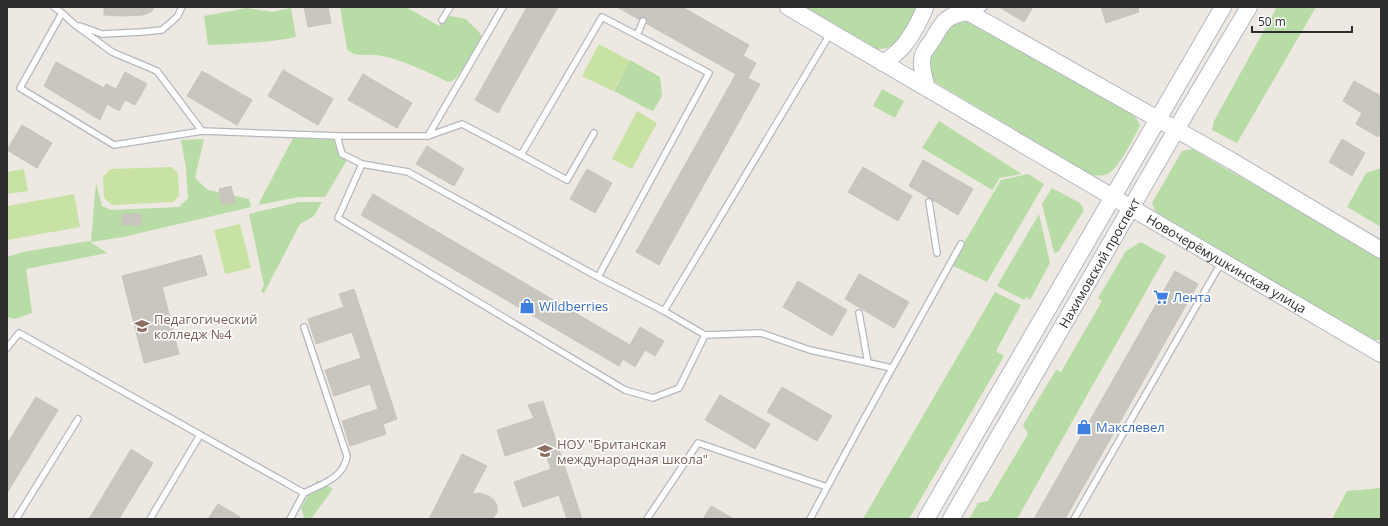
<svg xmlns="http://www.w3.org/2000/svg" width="1388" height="526" font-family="'Open Sans',sans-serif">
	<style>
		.green { fill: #b8dca5 }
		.pitch { fill: #c7e2a2 }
		.building { fill: #c9c6bf; stroke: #c8c3bb }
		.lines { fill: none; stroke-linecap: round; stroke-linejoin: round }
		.lane-casing { stroke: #b5b7bf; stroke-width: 8 }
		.secondary-casing { stroke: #b5b7bf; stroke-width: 18 }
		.lane { stroke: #fff; stroke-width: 5.5 }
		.secondary { stroke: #fff; stroke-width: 16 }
		.labels { text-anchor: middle; stroke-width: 3.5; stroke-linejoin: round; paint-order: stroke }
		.street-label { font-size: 13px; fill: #2d2d2d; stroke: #fff }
		.shop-label { font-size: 13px; fill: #366cbe; stroke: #fff; text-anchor: start }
		.education-label { font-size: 13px; fill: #785e54; stroke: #fff; text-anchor: start }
	</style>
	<rect width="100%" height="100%" fill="#ede8e1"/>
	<path class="green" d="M340 7H406L439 26 450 16 466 19 480 33 482 38 471 58 454 80 448 82C425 71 402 59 376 55 366 54 355 58 347 49Z
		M805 7H917V9C907 27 901 50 877 49Z
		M1277 7H1316L1237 143 1212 130 1214 121Z
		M247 8 272 12 291 8 296 37C267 43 238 44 208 45L204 16Z
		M964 20 971 21 1131 113 1137 119 1140 126C1133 138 1120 167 1109 173 1104 176 1097 176 1091 175L933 81 930 73 931 53 947 27Z
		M630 60 660 77 662 96 653 111 644 107 614 91Z
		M882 89 904 101 895 118 873 106Z
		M939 121 1022 174 1000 178 992 190 922 148Z
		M293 138 335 140 339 156 347 160 325 197H299L258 205Z
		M204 139 195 178 208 190 249 199 251 207 123 237 91 242 96 183 102 206 111 210 179 207 188 198 186 168 181 140Z
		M1192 149 1381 258V340H1372L1156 212 1152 203 1182 151Z
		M1381 168V227L1347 207 1366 173Z
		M1028 174 1044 184 987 282 951 265 1001 180Z
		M1052 188 1080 203 1084 210 1058 252 1054 253 1042 204Z
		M299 202H322L314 216 300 224 264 293 261 291 264 285 249 214Z
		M1039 214 1050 263 1030 300 1026 297 1024 300 997 286Z
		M89 241 107 253 26 269 32 313 15 319 7 317V257L23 252Z
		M1141 242 1166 256 1017 519H969L978 503 988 501 1028 434 1023 425 1056 370 1061 372 1102 301 1098 298 1126 251Z
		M995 292 1021 305 996 351 1004 356 909 519H863Z
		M317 480 333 489 311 519H305L301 508Z
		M1381 488V519H1332L1347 491Z"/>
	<path class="pitch" d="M599 44 630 61 613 91 582 76Z
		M637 111 657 123 632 169 612 159Z
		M172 167 178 174 179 196 173 202 112 205 104 198 103 177 110 169Z
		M24 169 28 191 7 194V172Z
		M74 194 80 227 7 240V206Z
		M240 224 251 268 225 274 214 230Z"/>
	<path class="building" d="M104 7H103H155L151 12 143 15 122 16 104 15Z
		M304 7H328L331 23 308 27Z
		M527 7H558L498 113 475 100Z
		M617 7H682L749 45 743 56 756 63 748 78 760 84 659 265 636 252 736 74Z
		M999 7H1033L1024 22Z
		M1101 7H1138L1139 12 1106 23Z
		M56 62 104 88 106 84 116 89 125 72 147 84 135 105 125 100 119 111 107 104 100 120 44 86Z
		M283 70 333 99 318 125 268 96Z
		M202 71 252 100 237 125 187 96Z
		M363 74 412 103 397 128 348 100Z
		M1354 81 1381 96V132L1378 137 1356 124 1362 113 1343 101Z
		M22 125 52 143 37 168 7 150Z
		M1342 139 1365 153 1352 176 1329 162Z
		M427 146 464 169 454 186 416 164Z
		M923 160 973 189 958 215 909 186Z
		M863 167 912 196 898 221 848 192Z
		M587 169 612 183 595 213 570 199Z
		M231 186 235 202 222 205 219 189Z
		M373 194 630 345 640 327 664 341 655 356 645 350 635 367 623 359 619 366 361 215Z
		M122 214H141V225H122Z
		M201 255 207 275 162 287 157 267Z
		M157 267 179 354 144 363 122 276Z
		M1175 271 1198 284 1065 519H1034Z
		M859 274 909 302 894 328 845 299Z
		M798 281 847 310 832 336 783 307Z
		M354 289 397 419 383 424 386 434 350 446 342 421 378 409 370 384 334 396 325 370 361 358 352 332 316 344 308 319 344 307 339 294Z
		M782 387 832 416 817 441 767 412Z
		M720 395 770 424 755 449 705 420Z
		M36 397 58 410 7 493V444Z
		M543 401 582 519H567L559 495 523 507 514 482 551 469 542 444 505 456 497 430 534 418 528 405Z
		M131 449 153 463 119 519H89Z
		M462 454 487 466 472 494 480 493 489 496 494 500 497 506V513L492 519H429Z
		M218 504 240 517 238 519H208Z
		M711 506 734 519H703Z"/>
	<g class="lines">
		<g class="lane-casing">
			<path id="lane" d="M54 7 62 13 74 24 112 52 157 71 202 131 340 136H428L462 124 521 155 602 17 709 73 598 277
				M62 13 20 88 114 145 202 131
				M975 15 984 7
				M442 20 450 7
				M80 26 102 34 142 32 162 30 177 17 182 7
				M637 35 643 21
				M337 136 342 154 362 164 408 172 598 277 664 311 705 335 761 333 810 350 892 368
				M428 136 503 7
				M521 155 567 180 594 133
				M362 164 338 218 625 390 653 398 679 388 705 335
				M929 202 937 253
				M664 311 830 34
				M859 313 868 363
				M304 327 347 456C344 478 322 484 304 493
				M7 348 19 333 304 493 290 519
				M16 519 78 419
				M150 519 200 435
				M647 519 698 443 827 487
				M810 519 859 428 961 244
				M1074 519 1221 263"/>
		</g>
		<g class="secondary-casing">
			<g id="secondary">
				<path id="s1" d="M788 7 1381 354"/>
				<path d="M959 7 1232 161 1381 250"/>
				<path d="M883 63C901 51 907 43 917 25 920 19 923 14 925 7"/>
				<path d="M927 88C924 78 920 65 923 55 925 49 930 44 933 39 943 21 947 15 968 12"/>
				<path d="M926 519 1223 7"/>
				<path id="s2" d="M951 519 1187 111 1249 7"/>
			</g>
		</g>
		<use href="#lane" class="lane"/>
		<use href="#secondary" class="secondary"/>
	</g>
	<defs>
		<g id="supermarket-bare" transform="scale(1.2)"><path d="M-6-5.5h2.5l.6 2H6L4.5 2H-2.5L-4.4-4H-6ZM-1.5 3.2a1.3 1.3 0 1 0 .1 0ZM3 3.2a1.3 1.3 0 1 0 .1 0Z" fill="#3f7fe0" stroke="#fff" stroke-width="2.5" paint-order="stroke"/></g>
		<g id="shop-bare" transform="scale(1.2)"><path d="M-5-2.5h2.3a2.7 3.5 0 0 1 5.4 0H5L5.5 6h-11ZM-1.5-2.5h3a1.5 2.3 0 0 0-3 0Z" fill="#3f7fe0" stroke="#fff" stroke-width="2.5" paint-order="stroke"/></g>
		<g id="university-bare" transform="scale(1.2)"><path d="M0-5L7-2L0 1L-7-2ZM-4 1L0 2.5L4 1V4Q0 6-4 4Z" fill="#8d6e63" stroke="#fff" stroke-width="2.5" paint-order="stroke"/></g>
		<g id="school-bare" transform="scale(1.2)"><path d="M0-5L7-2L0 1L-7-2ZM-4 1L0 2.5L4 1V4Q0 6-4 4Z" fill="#8d6e63" stroke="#fff" stroke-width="2.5" paint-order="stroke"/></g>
	</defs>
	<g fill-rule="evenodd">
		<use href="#supermarket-bare" x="1161" y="297"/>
		<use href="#shop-bare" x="527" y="306"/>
		<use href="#university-bare" x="142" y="326"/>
		<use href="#shop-bare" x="1084" y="427"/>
		<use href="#school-bare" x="545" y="451"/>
	</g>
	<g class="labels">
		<g class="street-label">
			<text dy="5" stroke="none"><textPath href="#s2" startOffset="296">Нахимовский проспект</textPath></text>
			<text dy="5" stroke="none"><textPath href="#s1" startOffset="508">Новочерёмушкинская улица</textPath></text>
		</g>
		<g class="shop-label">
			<text x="1173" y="302">Лента</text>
			<text x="539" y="311">Wildberries</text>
			<text x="1096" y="432">Макслевел</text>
		</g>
		<g class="education-label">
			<text x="154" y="324">Педагогический<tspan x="154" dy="15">колледж №4</tspan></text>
			<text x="557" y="449">НОУ "Британская<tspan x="557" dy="15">международная школа"</tspan></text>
		</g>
	</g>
	<rect width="1388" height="526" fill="none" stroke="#2d2d2d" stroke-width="16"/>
	<path d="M1252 26v6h100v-6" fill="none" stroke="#2d2d2d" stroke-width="2"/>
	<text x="1258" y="26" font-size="12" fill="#2d2d2d" stroke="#ffffff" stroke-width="3" paint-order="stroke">50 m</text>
</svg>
